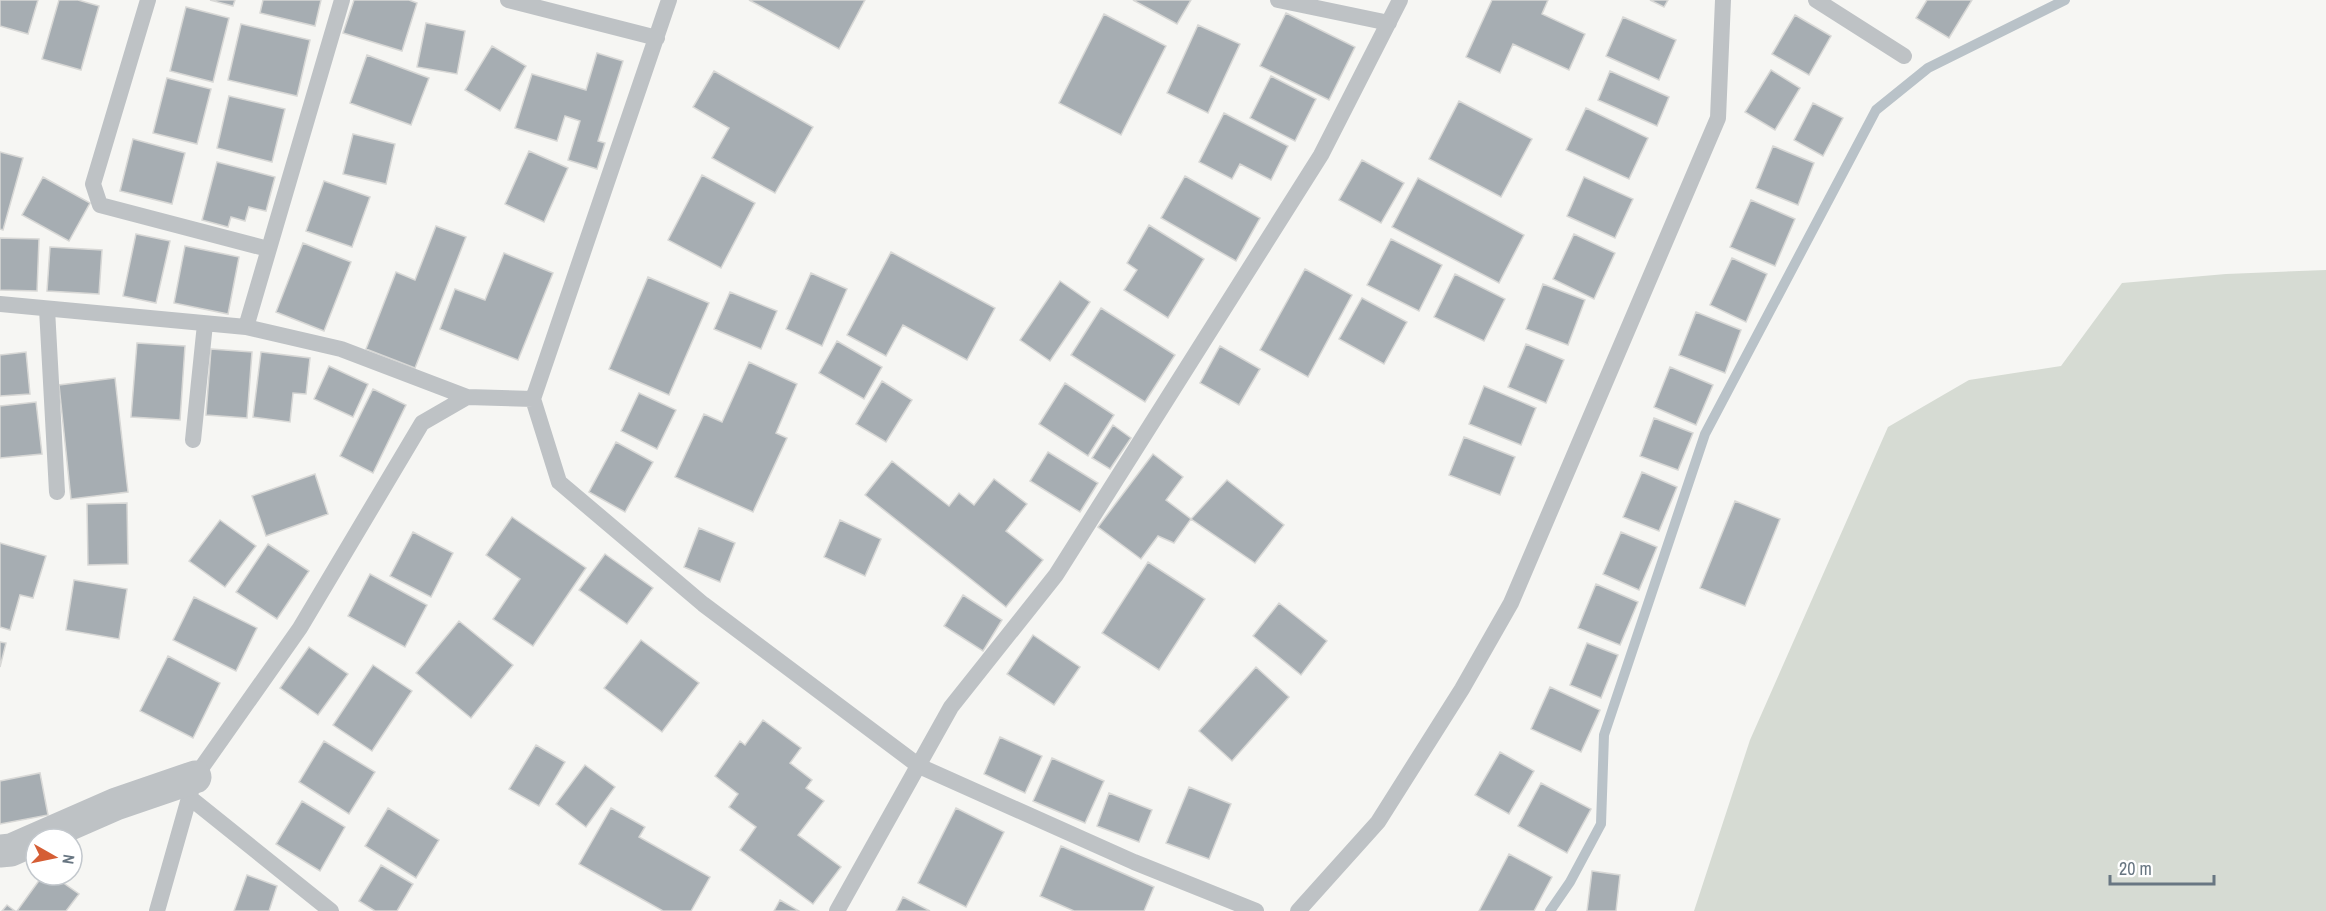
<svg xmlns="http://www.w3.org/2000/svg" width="2326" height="911" font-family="'Archivo Narrow',sans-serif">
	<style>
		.green { fill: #d6dbd3 }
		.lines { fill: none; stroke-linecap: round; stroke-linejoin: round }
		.stream { stroke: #b9c2c8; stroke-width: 10 }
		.building { fill: #a6adb2; stroke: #d8d8d6; stroke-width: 1.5 }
		.lane { stroke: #bec2c5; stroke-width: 16 }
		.street { stroke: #bec2c5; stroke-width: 33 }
	</style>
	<rect width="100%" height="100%" fill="#f6f6f3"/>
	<path class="green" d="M2326 270V911H1694L1750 740 1888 427 1969 380 2061 366 2122 283 2226 274Z"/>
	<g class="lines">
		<path class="stream" d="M1550 911 1570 882 1601 824 1604 735 1705 434 1876 110 1928 68 2065 0"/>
	</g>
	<path class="building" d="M0 0H38L28 34 0 26Z
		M59 0H78L99 6 81 70 42 59Z
		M210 0H235L233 6Z
		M263 0H321L315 26 260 13Z
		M354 0H409L417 3 402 51 343 33Z
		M749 0H865L839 49Z
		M1133 0H1191L1177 24Z
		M1492 0H1548L1542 14 1585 34 1569 70 1513 44 1500 73 1466 57Z
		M1650 0H1668L1664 7Z
		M1927 0H1972L1949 38 1916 18Z
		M186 7 229 18 213 82 170 71Z
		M1286 13 1355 47 1329 100 1260 66Z
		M1104 14 1166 46 1121 135 1059 103Z
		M1795 15 1831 36 1809 75 1772 54Z
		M1623 17 1676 40 1659 80 1606 56Z
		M426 23 465 31 457 74 417 67Z
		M241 24 310 40 297 96 228 80Z
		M1198 25 1240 44 1208 113 1167 93Z
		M492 46 526 66 500 111 465 90Z
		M597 53 623 61 598 141 605 143 597 169 568 160 580 121 565 116 557 141 515 128 532 74 586 90Z
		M367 55 429 78 411 125 350 103Z
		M1771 70 1800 88 1775 130 1745 112Z
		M714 71 813 127 775 193 712 158 729 128 693 107Z
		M1610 71 1669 97 1657 126 1598 100Z
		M1271 76 1316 99 1295 141 1250 118Z
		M167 78 211 89 197 144 153 133Z
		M229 96 285 109 272 162 217 148Z
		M1459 101 1532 139 1501 197 1429 159Z
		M1813 103 1843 118 1823 156 1794 140Z
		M1586 108 1648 138 1629 179 1566 150Z
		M1224 113 1288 146 1271 180 1240 164 1232 179 1199 162Z
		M353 134 395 144 386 184 343 174Z
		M133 139 185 153 172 204 120 191Z
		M1773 146 1814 163 1798 205 1756 188Z
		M529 151 568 168 544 222 505 204Z
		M0 152 23 158 3 230 0 229Z
		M1362 160 1404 183 1381 223 1339 200Z
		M217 162 275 177 266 211 249 207 245 221 231 217 228 227 202 220Z
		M702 175 755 203 721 268 668 240Z
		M1185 176 1260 218 1236 261 1161 218Z
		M43 177 90 203 69 241 22 215Z
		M1584 177 1633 199 1615 238 1567 216Z
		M1418 178 1524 235 1499 283 1392 227Z
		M324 181 370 197 352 247 306 231Z
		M1751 200 1795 219 1775 266 1730 247Z
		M1149 225 1204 259 1168 318 1124 290 1137 270 1127 263Z
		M436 226 466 237 415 368 366 349 396 272 415 280Z
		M136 234 170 241 156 303 123 296Z
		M1574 234 1615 253 1594 299 1553 279Z
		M0 238 39 239 37 291 0 290Z
		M1391 239 1442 265 1419 311 1367 285Z
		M303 243 351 262 324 331 276 312Z
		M185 246 239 257 228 314 174 303Z
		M50 247 102 250 99 294 47 291Z
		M891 252 995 308 967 360 903 325 886 356 847 335Z
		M504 253 553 273 518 360 440 329 455 289 485 300Z
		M1732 258 1767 274 1746 322 1710 305Z
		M1305 269 1352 295 1308 377 1260 350Z
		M811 273 847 289 822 346 786 329Z
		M1455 274 1505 299 1484 341 1434 317Z
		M648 277 709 303 669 395 609 369Z
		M1060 281 1090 302 1050 361 1020 340Z
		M1543 284 1585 300 1568 345 1526 329Z
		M730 292 777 311 761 349 714 329Z
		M1362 298 1407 322 1384 364 1339 339Z
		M1101 308 1175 355 1145 402 1071 355Z
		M1696 312 1741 330 1725 373 1679 355Z
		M837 341 882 367 864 399 819 373Z
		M137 343 185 346 180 420 131 417Z
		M1526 344 1564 360 1546 403 1508 387Z
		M1220 346 1260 369 1239 405 1200 383Z
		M211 349 252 352 247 418 206 415Z
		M26 352 30 394 0 396V355Z
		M261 352 310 358 306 394 293 393 290 422 253 417Z
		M749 362 797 384 776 433 787 438 753 512 675 477 704 414 722 422Z
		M329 366 368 384 353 417 314 399Z
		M1670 367 1713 385 1696 425 1654 407Z
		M115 378 128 492 71 499 59 385Z
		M882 381 912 400 886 442 856 424Z
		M1065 383 1114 415 1088 456 1039 424Z
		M1484 386 1536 408 1521 445 1469 424Z
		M373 389 406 405 373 473 340 456Z
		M639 393 676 410 657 449 621 431Z
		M36 402 42 454 0 458V406Z
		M1654 418 1693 433 1678 470 1640 456Z
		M1113 425 1131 438 1110 469 1092 458Z
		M1464 437 1515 457 1500 495 1449 475Z
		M616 442 653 462 625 512 589 492Z
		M1048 452 1098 483 1080 512 1030 481Z
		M1153 454 1183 477 1166 500 1191 519 1174 543 1158 536 1141 559 1098 527Z
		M892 461 949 506 959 493 974 505 994 479 1027 504 1006 531 1043 560 1006 607 865 495Z
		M1642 472 1677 487 1659 531 1623 517Z
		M315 474 328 514 266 536 252 496Z
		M1227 480 1284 525 1255 563 1191 519Z
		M1735 501 1780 519 1745 606 1700 588Z
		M127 503 128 564 88 565 87 504Z
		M512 517 586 568 533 646 493 619 520 579 486 555Z
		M220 520 256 546 225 587 189 561Z
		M840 520 881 539 865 576 824 557Z
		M699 528 735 543 720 582 684 567Z
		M413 532 453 553 431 597 390 576Z
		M1621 532 1657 547 1639 590 1603 574Z
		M0 543 46 556 33 598 20 595 10 630 0 627Z
		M268 544 309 571 277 619 236 592Z
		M605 554 653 588 627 624 579 590Z
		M1148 562 1205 599 1159 670 1102 633Z
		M370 574 427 605 405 647 348 616Z
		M74 580 127 589 119 639 66 630Z
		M1596 584 1638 602 1620 645 1578 628Z
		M963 595 1002 620 983 651 944 626Z
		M194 597 257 628 236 671 173 640Z
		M1279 603 1327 641 1301 675 1253 636Z
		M459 621 513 665 471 718 416 673Z
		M1033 635 1080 667 1054 705 1007 674Z
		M641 640 699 683 662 732 604 688Z
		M0 642 6 643 0 667Z
		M1587 643 1618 655 1601 698 1570 685Z
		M309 647 348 674 318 715 280 688Z
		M168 656 220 683 193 738 140 711Z
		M373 665 412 691 372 751 333 725Z
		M1256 667 1289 697 1232 761 1199 731Z
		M1550 687 1600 710 1581 752 1531 729Z
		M763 720 801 748 790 763 812 780 806 788 824 801 798 835 841 867 813 904 740 850 756 827 729 807 738 794 715 776 740 741 745 745Z
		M1000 737 1042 756 1025 793 984 774Z
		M324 741 375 772 349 814 299 782Z
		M536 745 565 762 539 806 509 789Z
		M1500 752 1534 771 1509 814 1475 795Z
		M1052 758 1104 781 1085 823 1033 801Z
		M585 765 615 787 586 827 556 804Z
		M40 773 48 815 0 824V781Z
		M1541 783 1591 809 1567 853 1518 826Z
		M1189 787 1231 804 1209 859 1166 843Z
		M1109 793 1152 810 1139 842 1097 826Z
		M302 801 345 827 320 871 276 844Z
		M388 808 439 840 416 878 365 846Z
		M611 808 645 827 639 837 710 877 691 911H663L579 864Z
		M956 808 1004 832 966 907 918 883Z
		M1061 846 1154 887 1144 911H1074L1040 896Z
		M1509 854 1552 877 1534 911H1479Z
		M381 865 413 884 397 911H375L359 901Z
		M1592 871 1620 875 1616 911H1587Z
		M43 875H52L79 894 66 911H17Z
		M247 875 277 886 269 911H234Z
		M903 897 930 911H896Z
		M780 900 799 911H774Z
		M7 905 15 911H2Z"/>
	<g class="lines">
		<path class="lane" d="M148 0 93 184 100 205 268 249
			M508 0 657 38
			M1278 0 1389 23
			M1816 0 1904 56
			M0 304 246 327 341 349 467 397
			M47 309 57 492
			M246 327 342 0
			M533 399 559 482 703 604 919 766 1134 862 1256 911
			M193 440 205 324
			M189 797 331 911
			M157 911 195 777 300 628 422 423 467 397 533 399 669 0
			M837 911 951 707 1056 575 1321 155 1400 0
			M1298 911 1378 822 1462 689 1511 603 1718 118 1723 0"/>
		<path class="street" d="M36 839 116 804 195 777
			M0 851 11 850 36 839"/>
	</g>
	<g transform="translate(54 857) rotate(99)"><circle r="28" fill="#ffffff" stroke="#c3c8cd" stroke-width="1.5"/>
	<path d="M0-4.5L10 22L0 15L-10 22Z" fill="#d55e35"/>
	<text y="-9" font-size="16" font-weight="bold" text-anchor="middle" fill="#687682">N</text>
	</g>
	<path d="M2110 875v9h104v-9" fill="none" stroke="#687682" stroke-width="3"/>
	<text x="2119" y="875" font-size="18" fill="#687682" stroke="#ffffff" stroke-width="4.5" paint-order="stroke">20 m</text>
</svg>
